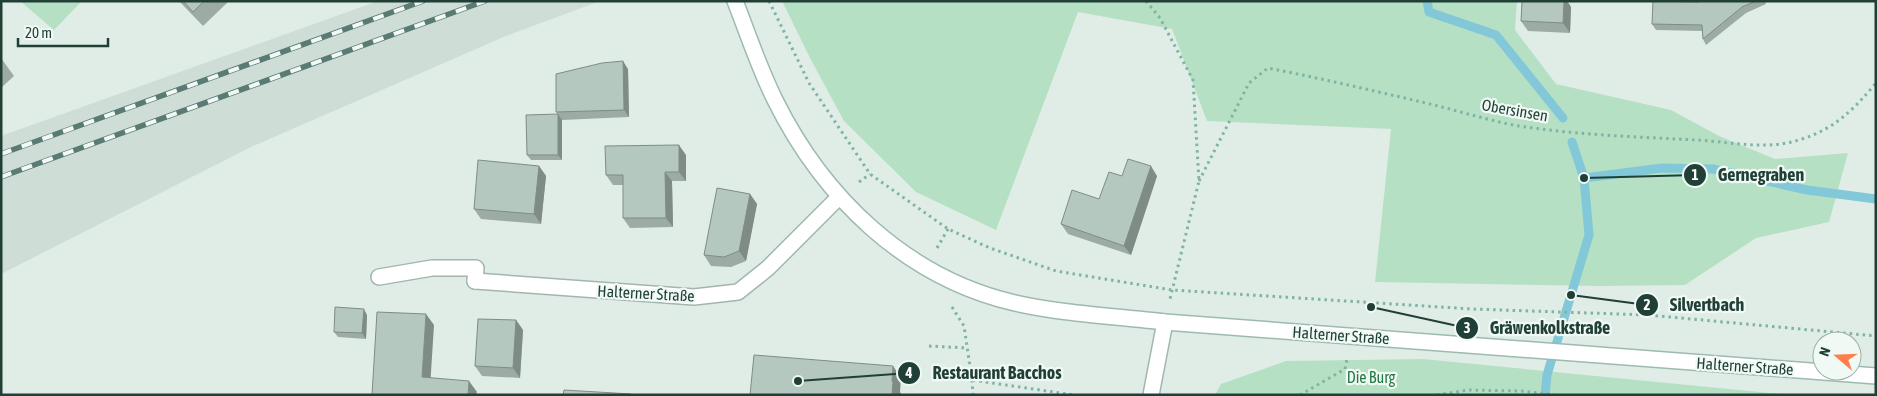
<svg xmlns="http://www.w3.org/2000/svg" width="1877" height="396" font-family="'Asap Condensed',sans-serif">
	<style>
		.built { fill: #ceddd6 }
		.green { fill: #b6e0c3 }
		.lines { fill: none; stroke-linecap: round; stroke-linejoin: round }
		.stream { stroke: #82c8d8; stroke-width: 9 }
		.service-casing { stroke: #a2b5af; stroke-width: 18 }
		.minor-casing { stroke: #a2b5af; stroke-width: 18 }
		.secondary-casing { stroke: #9dbab0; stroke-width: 18 }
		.path { stroke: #7db4a4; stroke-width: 3; stroke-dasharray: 2.5 4; stroke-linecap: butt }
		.service { stroke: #fff; stroke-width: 15 }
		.minor { stroke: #fff; stroke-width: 15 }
		.secondary { stroke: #fff; stroke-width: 15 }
		.rail-casing { stroke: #597b73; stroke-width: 5.5 }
		.rail { stroke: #f1f9f5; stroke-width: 4; stroke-dasharray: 11; stroke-linecap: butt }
		.wall { fill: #9caca5 }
		.shaded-wall { fill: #7f8c86 }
		.building { fill: #b5c8c0; stroke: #7f8c86 }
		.labels { text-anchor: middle; stroke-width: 4.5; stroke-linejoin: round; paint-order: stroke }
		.street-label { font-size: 16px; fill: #1f3f37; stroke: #f1f9f5 }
		.park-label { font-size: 16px; fill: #257a48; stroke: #f1f9f5 }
		.leader { fill: none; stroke: #1f3f37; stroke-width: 2 }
		.callout-dot { fill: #1f3f37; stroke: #f1f9f5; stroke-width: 2 }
		.mark-label { font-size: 15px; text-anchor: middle; font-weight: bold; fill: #fff }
		.callout-label { font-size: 18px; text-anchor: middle; font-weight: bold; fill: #1f3f37; stroke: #f1f9f5; stroke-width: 4.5; stroke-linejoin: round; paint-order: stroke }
	</style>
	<rect width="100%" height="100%" fill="#e0ede7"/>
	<path class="built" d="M378 1H600L506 36 251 147 1 274V136Z"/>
	<path class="green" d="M20 1H82L54 30Z
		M782 1H1517L1515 30 1556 84 1671 110 1719 136 1775 159 1848 153 1829 222 1756 238 1685 285 1600 286 1375 282 1391 129 1207 121 1172 29 1078 12 996 230 916 192 844 121 810 58Z
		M1423 359 1770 393 1799 395H1215L1221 384 1286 361Z"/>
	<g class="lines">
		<path class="stream" d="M1427 1 1429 12 1496 35 1563 118
			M1584 178 1662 168 1713 169 1807 190 1876 199
			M1545 395 1547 375 1589 235 1584 178 1572 142"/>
		<g class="service-casing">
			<path id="service" d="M379 277 432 268H476L475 281"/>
		</g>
		<g class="minor-casing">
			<path id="minor" d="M475 281 694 297 738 292 768 268 839 197
				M1151 395 1165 322"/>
		</g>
		<g class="secondary-casing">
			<path id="secondary" d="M735 1C748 34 759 68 775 100 823 197 906 278 1015 303 1064 314 1115 316 1165 322L1876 376"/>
		</g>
		<path class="path" d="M769 1 809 83 870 174 948 229 990 248 1056 271 1172 290 1472 309 1648 315 1876 336
			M1146 1 1160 18 1193 80 1199 181 1170 299
			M1199 181 1249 83 1268 68C1324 79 1379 92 1434 105 1462 112 1491 121 1519 126 1578 135 1638 137 1697 140 1732 142 1767 151 1802 139 1836 128 1854 109 1876 83
			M859 182 870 174
			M937 248 948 229
			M952 307 964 326 972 380 1074 395
			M929 346 967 348
			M972 380 973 395
			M1300 395 1345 369 1347 359
			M1437 395 1468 390 1521 391 1555 395"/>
		<use href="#service" class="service"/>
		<use href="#minor" class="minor"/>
		<use href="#secondary" class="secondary"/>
		<g class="rail-casing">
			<path id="rail" d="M1 154 423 1
				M1 177 485 1"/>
		</g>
		<use href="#rail" class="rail"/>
	</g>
	<path class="wall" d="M179 1H229L203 26Z
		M1522 1H1567L1571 7 1570 33 1528 31 1521 21Z
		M1699 1H1765L1766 4 1746 13 1706 45 1703 39 1702 31 1656 30 1652 24Z
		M1 58 14 76 1 88Z
		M628 69 629 117 562 120V160H531L527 155 558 114 556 112Z
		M686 155V181H672L673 227 630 228 623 218V185H613L606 175Z
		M539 166 546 176 541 224 481 219 474 209Z
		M1122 176H1157L1131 255 1068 234 1061 224 1099 199Z
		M750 194 757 204 746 261 731 267 711 266 704 255Z
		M367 315 366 339 338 337 334 332Z
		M516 320 523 330 520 378 482 376 475 366Z"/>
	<path class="shaded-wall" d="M1564 1H1567L1571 7 1570 33 1563 23Z
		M623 61 628 69 629 117 624 110Z
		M558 114 562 120V160L558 155Z
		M679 145 686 155V181L679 172Z
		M539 166 546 176 541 224 534 214Z
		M1151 166 1157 176 1131 255 1124 246Z
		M665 172 672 181 673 227 666 218Z
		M750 194 757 204 746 261 739 251Z
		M364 309 367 315 366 339 362 333Z
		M426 314 434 325 430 388 422 377Z
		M516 320 523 330 520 378 513 368Z
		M893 366 901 378 900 392 902 395H892V381Z
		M469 381 477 392 476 395H468Z"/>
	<path class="building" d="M183 1H204L193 12Z
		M1522 1H1564L1563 23 1521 21Z
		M1653 1 1698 2 1699 1H1756L1742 7 1703 39 1702 25 1652 24Z
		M623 61 624 110 556 112V74L602 63Z
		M558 114V155H527L526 115Z
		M679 145V172H665L666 218H623V175H606L605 146Z
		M1128 159 1151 166 1124 246 1061 224 1072 190 1099 199 1109 172 1122 176Z
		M478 160 539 166 534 214 474 209Z
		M717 188 750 194 739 251 724 257 704 255Z
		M335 307 364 309 362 333 334 332Z
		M377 312 426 314 422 377 469 381 468 395H372Z
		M478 319 516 320 513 368 475 366Z
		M754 355 893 366 892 381 893 382 892 395H750Z
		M564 390 631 394V395H563Z"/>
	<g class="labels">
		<g class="street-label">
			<text transform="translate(1515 110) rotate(10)" y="6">Obersinsen</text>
			<text transform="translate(646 293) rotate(3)" y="6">Halterner Straße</text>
			<text transform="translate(1341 335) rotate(4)" y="6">Halterner Straße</text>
			<text transform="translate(1745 366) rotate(4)" y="6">Halterner Straße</text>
		</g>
		<g class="park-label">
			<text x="1371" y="383">Die Burg</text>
		</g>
	</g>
	<path class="leader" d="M1584 178L1695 175M1571 295L1647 305M1371 307L1467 328M798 381L909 373"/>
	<g class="callout-dot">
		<circle cx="1584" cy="178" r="5"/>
		<circle cx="1571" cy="295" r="5"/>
		<circle cx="1371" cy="307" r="5"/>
		<circle cx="798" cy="381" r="5"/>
		<circle cx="1695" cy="175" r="12"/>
		<circle cx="1647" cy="305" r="12"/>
		<circle cx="1467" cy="328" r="12"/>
		<circle cx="909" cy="373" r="12"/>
	</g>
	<g class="mark-label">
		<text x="1695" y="180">1</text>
		<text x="1647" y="310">2</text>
		<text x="1467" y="333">3</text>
		<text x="909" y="378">4</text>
	</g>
	<g class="callout-label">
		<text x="1761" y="181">Gernegraben</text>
		<text x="1707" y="311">Silvertbach</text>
		<text x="1550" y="334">Gräwenkolkstraße</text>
		<text x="997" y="379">Restaurant Bacchos</text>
	</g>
	<rect width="1877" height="396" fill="none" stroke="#1f3f37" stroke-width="5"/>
	<g transform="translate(1837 356) rotate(289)"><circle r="24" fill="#f1f9f5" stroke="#9dafa9"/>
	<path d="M0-4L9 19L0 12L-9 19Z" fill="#ff7e4c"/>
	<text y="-8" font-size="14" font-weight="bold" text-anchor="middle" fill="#1f3f37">N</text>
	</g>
	<path d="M18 38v8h90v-8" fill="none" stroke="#1f3f37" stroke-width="2.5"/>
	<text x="25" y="38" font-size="15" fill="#1f3f37" stroke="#f1f9f5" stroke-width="4" paint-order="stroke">20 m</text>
</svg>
